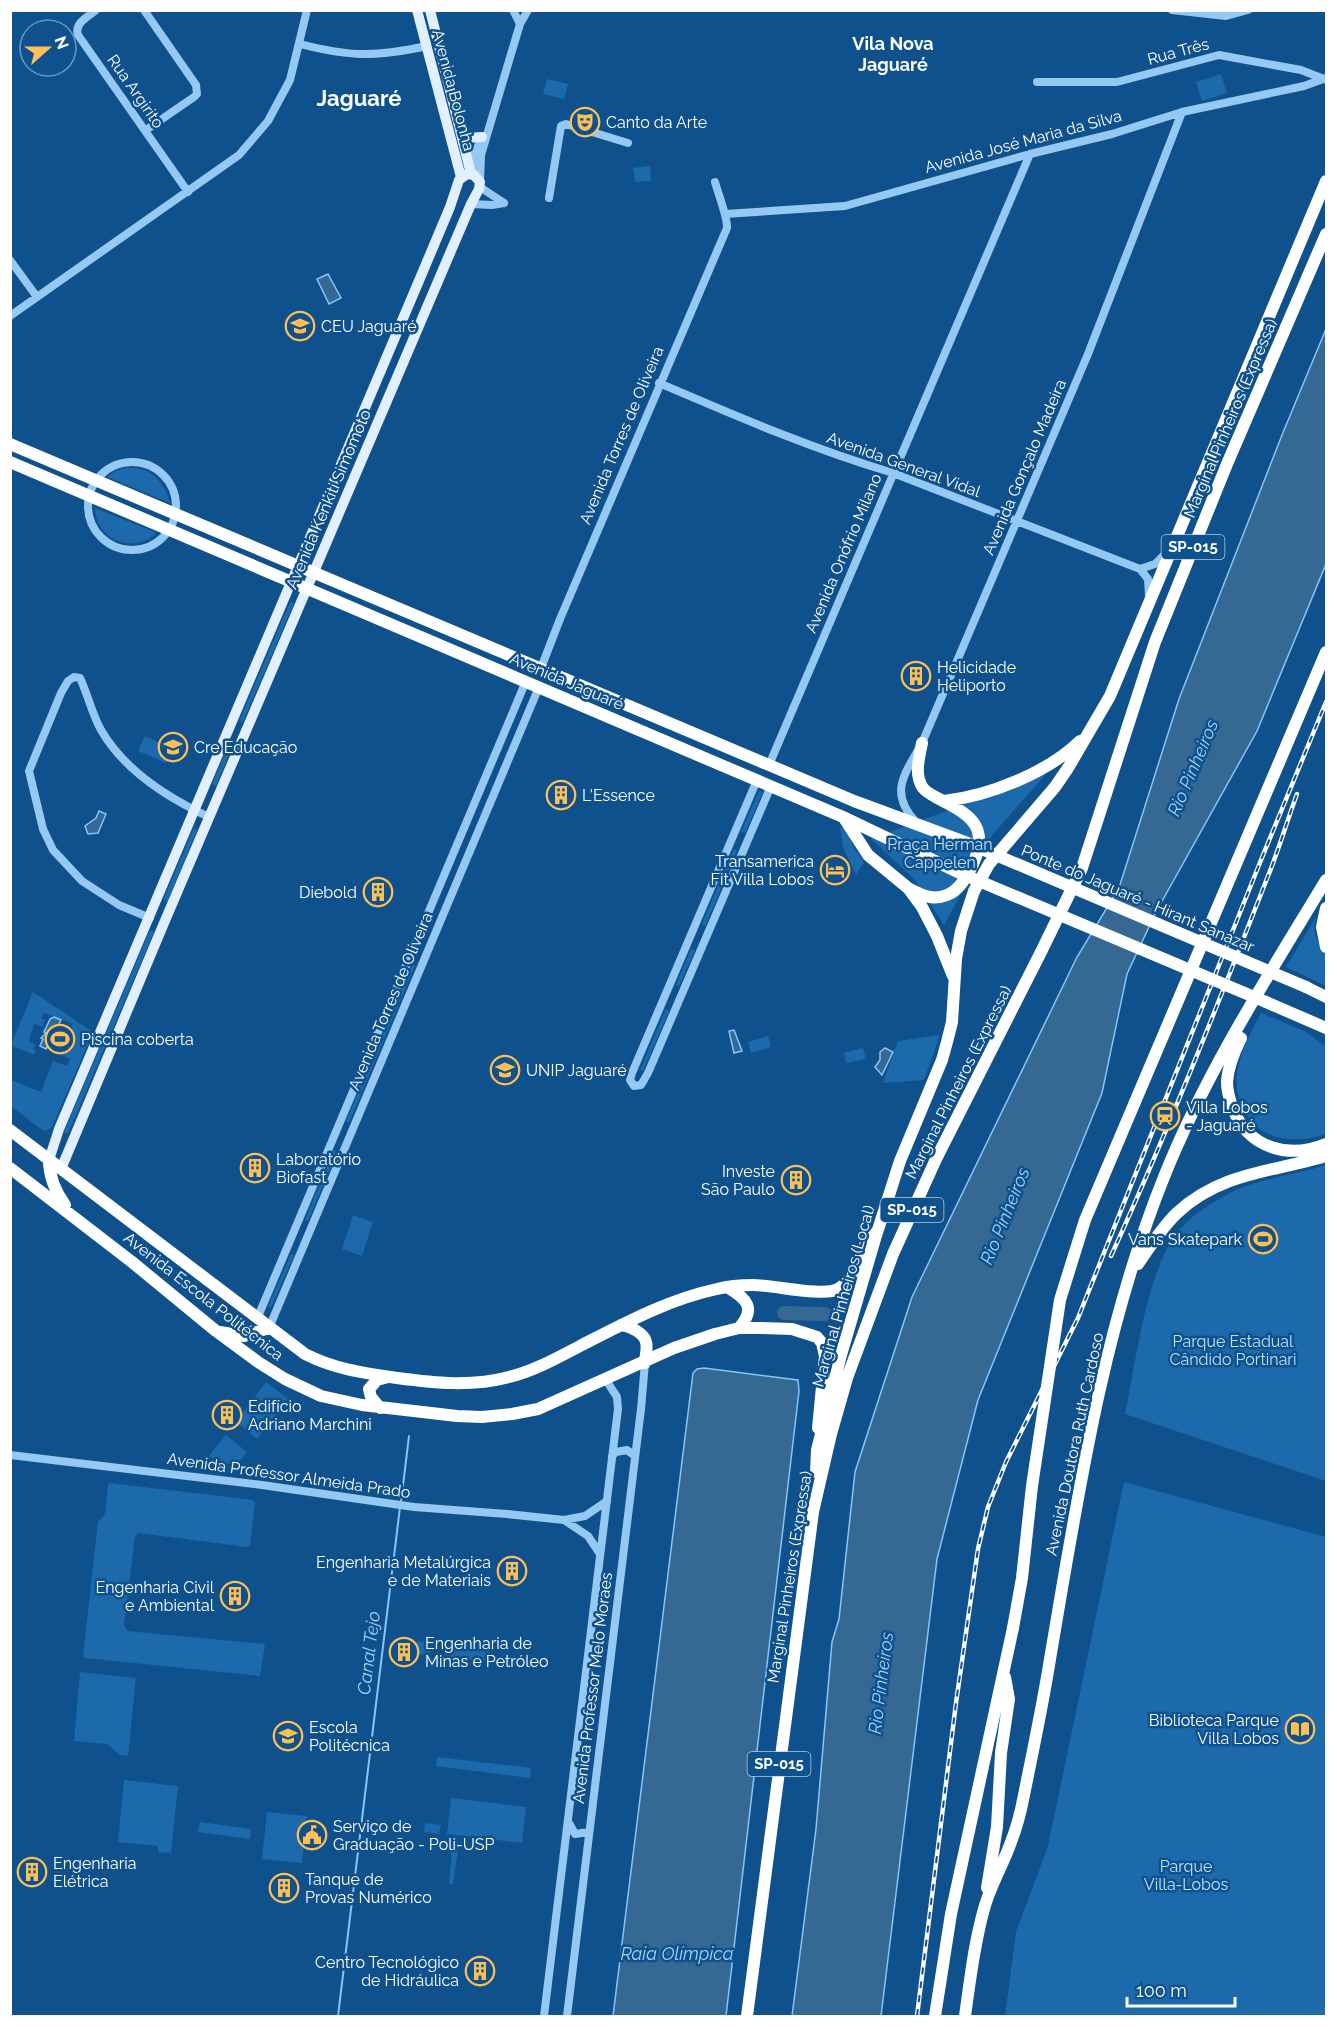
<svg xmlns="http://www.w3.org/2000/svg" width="1337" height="2027" font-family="Raleway,sans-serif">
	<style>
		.green { fill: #1c6aab }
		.water { fill: #366894; stroke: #86c5f7; stroke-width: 1.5 }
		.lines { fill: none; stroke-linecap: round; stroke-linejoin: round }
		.stream { stroke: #86c5f7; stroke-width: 2 }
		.river { stroke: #366894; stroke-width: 14 }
		.minor { stroke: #95c8f3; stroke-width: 8 }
		.major { stroke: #e1efff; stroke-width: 10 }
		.highway { stroke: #fff; stroke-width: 12 }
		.rail-casing { stroke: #fff; stroke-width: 4.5 }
		.rail { stroke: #0e518d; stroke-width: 2; stroke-dasharray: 7; stroke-linecap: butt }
		.highway-bridge { stroke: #fff; stroke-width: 12 }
		.labels { text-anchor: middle; stroke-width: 5; stroke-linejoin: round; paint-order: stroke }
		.shield { fill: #0e518d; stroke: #b7cbdd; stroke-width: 1.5 }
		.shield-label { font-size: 15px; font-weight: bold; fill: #fff }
		.street-label { font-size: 16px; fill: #fff; stroke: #0e518d }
		.poi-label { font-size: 16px; fill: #fff; stroke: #0e518d; text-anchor: start }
		.park-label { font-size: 16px; fill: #bce0fe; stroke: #0e518d }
		.neighbourhood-label { font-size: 18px; font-weight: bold; fill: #fff; stroke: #0e518d }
		.water-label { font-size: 18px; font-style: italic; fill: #a0d2fb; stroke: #0e518d }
		.district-label { font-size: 22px; font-weight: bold; fill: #fff; stroke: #0e518d }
	</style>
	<rect width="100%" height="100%" fill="#0e518d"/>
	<path class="green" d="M1221 74 1227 93 1202 101 1196 82Z
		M547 79 568 84 564 99 543 94Z
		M650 166 651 181 635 182 633 168Z
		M126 468C150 466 164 481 170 503L107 477 115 471Z
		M95 508 157 533C133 555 96 540 95 508Z
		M290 602 294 603 243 722 239 721Z
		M145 736 172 748 166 763 138 751Z
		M228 746 232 748 216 786 212 784Z
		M1046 774 993 834 944 925 914 879 871 839Z
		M759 791 763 792 745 833 741 832Z
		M840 827 845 828 854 848 864 862 856 875 843 847Z
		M194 828 197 830 167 902 163 900Z
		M734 849 737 851 705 926 702 924Z
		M1316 917C1311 936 1318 941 1326 957 1329 964 1327 978 1326 986L1286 967Z
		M150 930 154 932 68 1134 64 1132Z
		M691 949 695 950 679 986 676 985Z
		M412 965 415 966 349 1123 346 1121Z
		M33 992 93 1032 52 1127 46 1131 42 1130 11 1106V1080L41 1092 53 1061 67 1066 70 1059 61 1055 73 1024 44 1013 41 1018 45 1020 42 1027 34 1023 29 1041 35 1045 33 1049 36 1051 34 1055 11 1045Z
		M666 1009 669 1011 643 1071 640 1070Z
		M1261 1013 1306 1032 1326 1047V1134C1285 1148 1244 1135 1237 1088 1234 1064 1250 1033 1261 1013Z
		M940 1035 924 1080 883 1083 898 1041Z
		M768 1036 771 1047 751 1053 748 1042Z
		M863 1048 866 1059 846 1063 844 1053Z
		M334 1150 337 1152 308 1221 305 1220Z
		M1326 1165V1481L1125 1414C1136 1362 1145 1282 1173 1238 1185 1220 1207 1205 1226 1195 1257 1178 1293 1176 1326 1165Z
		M353 1215 373 1222 362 1256 342 1249Z
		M291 1254 294 1255 271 1308 268 1306Z
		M266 1382 288 1399 257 1439 236 1422Z
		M226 1435 247 1452 236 1466 208 1457Z
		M1124 1482 1326 1537V2016H1005L1016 1932 1048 1846Z
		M110 1483 253 1500 255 1503 250 1546 247 1547 138 1533 135 1537 124 1624 127 1631 265 1644 260 1676 85 1658 83 1656 98 1522 105 1514 108 1485Z
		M417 1641 432 1643 430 1655 416 1654Z
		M447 1645 490 1650 488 1662 445 1657Z
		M80 1672 136 1678 128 1756 120 1755 107 1744 74 1741Z
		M437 1757 531 1768 530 1778 436 1766Z
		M124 1780 178 1786 171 1853 158 1852V1846L118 1842Z
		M451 1798 526 1807 522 1843 447 1834Z
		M267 1812 307 1816 302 1863 262 1859Z
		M200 1822 251 1829 250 1839 198 1832Z
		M425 1823 441 1825 439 1834 424 1832Z
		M452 1848 458 1849 453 1884H449Z"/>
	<path class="water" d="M328 274 341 298 329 304 317 279Z
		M1326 329V564L1257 731 1156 912 1127 974 1102 1093 978 1400 937 1559 881 2016H792L816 1829 832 1642 839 1619 855 1472 912 1297 1077 957 1119 888 1179 699 1282 435Z
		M99 811 106 814 98 833 88 834 85 826 96 818Z
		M54 1017 61 1020 57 1028 53 1030V1037L46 1049 40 1046 43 1039 41 1038 46 1033 44 1032 50 1019Z
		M734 1030 742 1051 734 1053 729 1031Z
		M885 1048 893 1052 882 1075 875 1067 880 1060V1052Z
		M704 1368 798 1380 799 1391 726 2016H613L693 1373 697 1369Z"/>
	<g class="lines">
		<path class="stream" d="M401 1502 409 1436
			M338 2016 400 1507"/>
		<path class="river" d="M784 1313 825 1314"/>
		<path class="minor" d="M96 10C88 17 74 23 78 35L188 192
			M144 10 196 85 197 94 194 97 146 130
			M513 10 520 24
			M1172 10 1226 16 1248 10
			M300 44C350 57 376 57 427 46
			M1037 82H1117L1219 55 1301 70 1324 79
			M473 172 474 154 482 138
			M480 182 481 155 520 24 528 10
			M480 187 504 203
			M549 198 561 126 566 124 628 143
			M471 204 492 205 504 203
			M725 214 845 206 1030 154 1112 134 1182 112 1304 86 1326 78
			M10 260 37 297
			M10 316 239 155 268 121 290 80 307 10
			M659 383C736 416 812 449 893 473L1140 569 1148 579 1149 596
			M88 506a44 44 0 1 1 88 0a44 44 0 1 1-88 0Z
			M1140 569 1155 564 1169 550
			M541 668 560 619 727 228C728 219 718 193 715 182
			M769 765 1030 154
			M757 780 632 1073 630 1080 634 1086 641 1085 648 1073 771 786
			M916 822C888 792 905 774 922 743L1088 354 1182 112
			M150 918 119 905 82 881 53 850 43 829 29 771 61 693 68 681 74 677 80 678C88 695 92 714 101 730 124 770 168 798 209 817
			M257 1319 526 681
			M269 1328 539 687
			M10 1455 262 1485 414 1507 507 1514 564 1520 585 1516 607 1501
			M612 1456 616 1452 627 1450 635 1456
			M564 1520 588 1536 600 1554
			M569 1823 575 1834 589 1832
			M544 2016 618 1409 617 1397 606 1380
			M567 2016 641 1409 645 1363"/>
		<path class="major" d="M417 10 461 177
			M430 10 471 174
			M463 136 467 138 482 137
			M49 1160 59 1129 421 276 450 207 459 180 467 174 474 175 480 182 479 189 471 204 164 923 61 1169"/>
		<path class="highway" d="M10 444 854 801 970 844
			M10 462 843 817 960 873
			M944 801C989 796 1047 773 1080 741
			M844 818 868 855 908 888 922 907 937 936 953 976
			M908 888C921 895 932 901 947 895 960 890 967 876 973 864 989 829 972 815 943 801 936 797 928 794 923 788 914 775 919 758 922 743
			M1326 908 1322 927 1326 947
			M1306 987 1326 997
			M1266 1002 1326 1028
			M1241 1038C1234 1052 1228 1066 1227 1082 1227 1092 1230 1101 1233 1109 1249 1149 1289 1159 1326 1144
			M1135 1102 1326 652
			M10 1130 305 1354C334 1369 364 1373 397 1378 435 1383 471 1387 509 1377 534 1371 557 1358 580 1346 623 1324 669 1299 717 1289 729 1286 742 1285 753 1285 773 1285 824 1297 838 1289 855 1279 863 1251 869 1234
			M49 1160C49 1177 55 1191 65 1205
			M10 1168 132 1262 216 1331 258 1362 285 1379 321 1396 362 1405 457 1416 482 1417 512 1414 538 1409 674 1348 715 1334 739 1328H761L792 1329 817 1337 822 1343 825 1356 818 1428
			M1138 1264C1150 1247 1162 1227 1177 1213 1221 1172 1273 1172 1326 1156
			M727 1287C746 1298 757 1308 739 1328
			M621 1325C630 1326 644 1333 646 1342 648 1348 645 1357 645 1363
			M220 1332 244 1336 269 1328
			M380 1408 371 1397 369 1389 377 1380 388 1377
			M816 1472 817 1450 841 1355 875 1239 900 1161 942 1060 947 1042 952 1022 956 959 961 931 974 891 989 864 1055 787 1068 768 1110 696 1326 181
			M987 1888 997 1827 1001 1753 1009 1699 1005 1677
			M747 2016 813 1512 831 1434 847 1378 893 1254 936 1159 1041 952 1082 868 1155 642 1227 464 1326 234
			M935 2016 951 1914 1013 1628
			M965 2016C970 1981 974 1944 984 1909 990 1886 1003 1865 1011 1842 1017 1827 1021 1811 1024 1795 1033 1750 1043 1704 1050 1659 1078 1496 1102 1331 1164 1177 1206 1072 1268 976 1326 880"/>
		<g class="rail-casing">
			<path id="rail" d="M1111 1256C1168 1131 1218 1004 1268 876 1279 849 1287 821 1297 794
				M917 2016 956 1703 978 1549 988 1507 1006 1462 1078 1318 1261 860 1326 702"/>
		</g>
		<use href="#rail" class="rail"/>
		<path class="highway-bridge" d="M970 844 1306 987
			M960 873 1266 1002
			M1013 1628 1022 1578 1032 1486 1060 1300 1085 1220 1135 1102"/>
	</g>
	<defs>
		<g id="theatre-ring" transform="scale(1.5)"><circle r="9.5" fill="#0e518d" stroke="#ffbf57" stroke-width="1.5"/><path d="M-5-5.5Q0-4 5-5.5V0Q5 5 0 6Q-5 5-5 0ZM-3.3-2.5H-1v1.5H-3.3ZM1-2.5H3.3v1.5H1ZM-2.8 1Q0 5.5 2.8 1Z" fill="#ffbf57"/></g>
		<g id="school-ring" transform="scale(1.5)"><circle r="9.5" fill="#0e518d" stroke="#ffbf57" stroke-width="1.5"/><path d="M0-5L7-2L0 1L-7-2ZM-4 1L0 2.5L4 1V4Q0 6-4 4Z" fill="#ffbf57"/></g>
		<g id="building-ring" transform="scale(1.5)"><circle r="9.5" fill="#0e518d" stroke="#ffbf57" stroke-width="1.5"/><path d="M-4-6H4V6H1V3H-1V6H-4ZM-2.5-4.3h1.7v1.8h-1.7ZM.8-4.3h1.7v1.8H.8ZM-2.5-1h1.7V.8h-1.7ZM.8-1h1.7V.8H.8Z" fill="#ffbf57"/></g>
		<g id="hotel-ring" transform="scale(1.5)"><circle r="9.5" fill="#0e518d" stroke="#ffbf57" stroke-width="1.5"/><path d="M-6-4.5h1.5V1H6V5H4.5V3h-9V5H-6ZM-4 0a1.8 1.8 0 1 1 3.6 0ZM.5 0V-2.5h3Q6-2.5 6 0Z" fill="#ffbf57"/></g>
		<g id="stadium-ring" transform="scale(1.5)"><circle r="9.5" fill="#0e518d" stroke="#ffbf57" stroke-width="1.5"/><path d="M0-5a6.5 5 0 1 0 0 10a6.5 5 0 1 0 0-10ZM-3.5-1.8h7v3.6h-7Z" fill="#ffbf57"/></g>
		<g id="university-ring" transform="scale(1.5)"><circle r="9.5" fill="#0e518d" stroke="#ffbf57" stroke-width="1.5"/><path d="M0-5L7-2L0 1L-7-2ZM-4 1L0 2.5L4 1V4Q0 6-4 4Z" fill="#ffbf57"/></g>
		<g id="station-ring" transform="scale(1.5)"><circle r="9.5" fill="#0e518d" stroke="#ffbf57" stroke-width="1.5"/><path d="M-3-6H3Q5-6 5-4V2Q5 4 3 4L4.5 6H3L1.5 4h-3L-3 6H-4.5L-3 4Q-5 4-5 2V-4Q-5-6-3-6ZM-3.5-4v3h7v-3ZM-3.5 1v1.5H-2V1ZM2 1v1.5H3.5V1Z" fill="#ffbf57"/></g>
		<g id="library-ring" transform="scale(1.5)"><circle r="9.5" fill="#0e518d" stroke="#ffbf57" stroke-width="1.5"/><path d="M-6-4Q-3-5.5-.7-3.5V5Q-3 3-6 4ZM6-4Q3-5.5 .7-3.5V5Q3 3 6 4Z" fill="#ffbf57"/></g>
		<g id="civic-ring" transform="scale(1.5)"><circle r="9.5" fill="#0e518d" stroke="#ffbf57" stroke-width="1.5"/><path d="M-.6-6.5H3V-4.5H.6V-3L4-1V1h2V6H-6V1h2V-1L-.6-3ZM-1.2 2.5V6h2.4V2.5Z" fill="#ffbf57"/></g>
	</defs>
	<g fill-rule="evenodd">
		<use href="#theatre-ring" x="585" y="122"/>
		<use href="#school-ring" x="300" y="326"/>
		<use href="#building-ring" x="916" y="676"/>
		<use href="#school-ring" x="173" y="747"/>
		<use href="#building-ring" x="561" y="795"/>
		<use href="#hotel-ring" x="835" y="870"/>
		<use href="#building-ring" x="378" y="892"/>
		<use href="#stadium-ring" x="60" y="1039"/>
		<use href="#university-ring" x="505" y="1070"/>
		<use href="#station-ring" x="1165" y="1116"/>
		<use href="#building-ring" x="255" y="1168"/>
		<use href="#building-ring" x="796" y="1180"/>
		<use href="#stadium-ring" x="1263" y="1239"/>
		<use href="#building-ring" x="227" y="1415"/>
		<use href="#building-ring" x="512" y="1571"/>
		<use href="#building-ring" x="235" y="1596"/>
		<use href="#building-ring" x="404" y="1652"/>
		<use href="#library-ring" x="1300" y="1729"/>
		<use href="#university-ring" x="288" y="1736"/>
		<use href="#civic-ring" x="312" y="1835"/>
		<use href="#building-ring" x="32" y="1872"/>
		<use href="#building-ring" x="284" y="1888"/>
		<use href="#building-ring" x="480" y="1971"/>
	</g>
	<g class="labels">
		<g class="shield">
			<rect x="1161.5" y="535" width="63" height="24" rx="4.5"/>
			<rect x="880.5" y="1198" width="63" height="24" rx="4.5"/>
			<rect x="747.5" y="1752" width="63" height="24" rx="4.5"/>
		</g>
		<g class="shield-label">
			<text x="1193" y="552">SP-015</text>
			<text x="912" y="1215">SP-015</text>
			<text x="779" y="1769">SP-015</text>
		</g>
		<g class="street-label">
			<text transform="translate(1178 51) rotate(-15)" y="6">Rua Três</text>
			<text transform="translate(454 90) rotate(75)" y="6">Avenida Bolonha</text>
			<text transform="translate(136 91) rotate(55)" y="6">Rua Argirito</text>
			<text transform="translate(1023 141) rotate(-15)" y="6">Avenida José Maria da Silva</text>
			<text transform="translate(1230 418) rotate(-67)" y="6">Marginal Pinheiros (Expressa)</text>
			<text transform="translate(621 435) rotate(-67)" y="6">Avenida Torres de Oliveira</text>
			<text transform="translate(904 464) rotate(20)" y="6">Avenida General Vidal</text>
			<text transform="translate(1024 467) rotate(-67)" y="6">Avenida Gonçalo Madeira</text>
			<text transform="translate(328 499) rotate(-67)" y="6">Avenida Kenkiti Simomoto</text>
			<text transform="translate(843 553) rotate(-67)" y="6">Avenida Onófrio Milano</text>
			<text transform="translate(567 681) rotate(23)" y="6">Avenida Jaguaré</text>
			<text transform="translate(1138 898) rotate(23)" y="6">Ponte do Jaguaré - Hirant Sanazar</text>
			<text transform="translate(390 1001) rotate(-67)" y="6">Avenida Torres de Oliveira</text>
			<text transform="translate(958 1082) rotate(-63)" y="6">Marginal Pinheiros (Expressa)</text>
			<text transform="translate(204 1296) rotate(38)" y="6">Avenida Escola Politécnica</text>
			<text transform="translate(843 1296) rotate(-74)" y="6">Marginal Pinheiros (Local)</text>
			<text transform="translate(1074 1444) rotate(-78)" y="6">Avenida Doutora Ruth Cardoso</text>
			<text transform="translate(289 1475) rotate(8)" y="6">Avenida Professor Almeida Prado</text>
			<text transform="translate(789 1577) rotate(-81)" y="6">Marginal Pinheiros (Expressa)</text>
			<text transform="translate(592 1688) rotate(-83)" y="6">Avenida Professor Melo Moraes</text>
		</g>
		<g class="poi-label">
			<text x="606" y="128">Canto da Arte</text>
			<text x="321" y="332">CEU Jaguaré</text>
			<text x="937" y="673">Helicidade<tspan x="937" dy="18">Heliporto</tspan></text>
			<text x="194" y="753">Cre Educação</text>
			<text x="582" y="801">L'Essence</text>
			<text x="814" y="867" text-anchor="end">Transamerica<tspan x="814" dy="18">Fit Villa Lobos</tspan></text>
			<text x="357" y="898" text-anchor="end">Diebold</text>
			<text x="81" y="1045">Piscina coberta</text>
			<text x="526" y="1076">UNIP Jaguaré</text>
			<text x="1186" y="1113">Villa Lobos<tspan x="1186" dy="18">- Jaguaré</tspan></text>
			<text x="276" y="1165">Laboratório<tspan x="276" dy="18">Biofast</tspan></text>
			<text x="775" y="1177" text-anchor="end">Investe<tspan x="775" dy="18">São Paulo</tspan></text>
			<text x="1242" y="1245" text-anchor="end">Vans Skatepark</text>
			<text x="248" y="1412">Edifício<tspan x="248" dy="18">Adriano Marchini</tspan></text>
			<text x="491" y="1568" text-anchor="end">Engenharia Metalúrgica<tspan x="491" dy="18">e de Materiais</tspan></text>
			<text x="214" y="1593" text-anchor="end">Engenharia Civil<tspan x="214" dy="18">e Ambiental</tspan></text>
			<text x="425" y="1649">Engenharia de<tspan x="425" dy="18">Minas e Petróleo</tspan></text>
			<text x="1279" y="1726" text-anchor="end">Biblioteca Parque<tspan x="1279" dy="18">Villa Lobos</tspan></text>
			<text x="309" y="1733">Escola<tspan x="309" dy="18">Politécnica</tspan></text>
			<text x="333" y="1832">Serviço de<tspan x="333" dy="18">Graduação - Poli-USP</tspan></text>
			<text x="53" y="1869">Engenharia<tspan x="53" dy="18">Elétrica</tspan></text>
			<text x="305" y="1885">Tanque de<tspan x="305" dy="18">Provas Numérico</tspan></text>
			<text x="459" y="1968" text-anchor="end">Centro Tecnológico<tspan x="459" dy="18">de Hidráulica</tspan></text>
		</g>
		<g class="park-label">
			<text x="940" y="850">Praça Herman<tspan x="940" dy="18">Cappelen</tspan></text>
			<text x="1233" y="1347">Parque Estadual<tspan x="1233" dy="18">Cândido Portinari</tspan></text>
			<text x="1186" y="1872">Parque<tspan x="1186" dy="18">Villa-Lobos</tspan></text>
		</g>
		<g class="neighbourhood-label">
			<text x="893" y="50">Vila Nova<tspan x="893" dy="21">Jaguaré</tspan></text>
		</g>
		<g class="water-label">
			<text transform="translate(1193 768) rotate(-67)" y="6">Rio Pinheiros</text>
			<text transform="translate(1005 1216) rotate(-68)" y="6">Rio Pinheiros</text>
			<text transform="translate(369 1653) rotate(-83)" y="6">Canal Tejo</text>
			<text transform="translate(881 1683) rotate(-83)" y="6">Rio Pinheiros</text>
			<text x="677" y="1960">Raia Olímpica</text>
		</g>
		<g class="district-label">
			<text x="359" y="106">Jaguaré</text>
		</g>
	</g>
	<rect width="1337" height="2027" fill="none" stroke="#ffffff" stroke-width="24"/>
	<g transform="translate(48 48) rotate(69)"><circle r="28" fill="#0e518d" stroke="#6e97bb" stroke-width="1.5"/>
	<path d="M0-4.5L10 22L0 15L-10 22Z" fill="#ffbf57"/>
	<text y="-9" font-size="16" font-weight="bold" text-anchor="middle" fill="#ffffff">N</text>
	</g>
	<path d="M1127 1997v9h108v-9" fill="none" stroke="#ffffff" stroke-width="3"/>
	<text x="1136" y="1997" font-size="18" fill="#ffffff" stroke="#0e518d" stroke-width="4.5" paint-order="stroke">100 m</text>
</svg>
